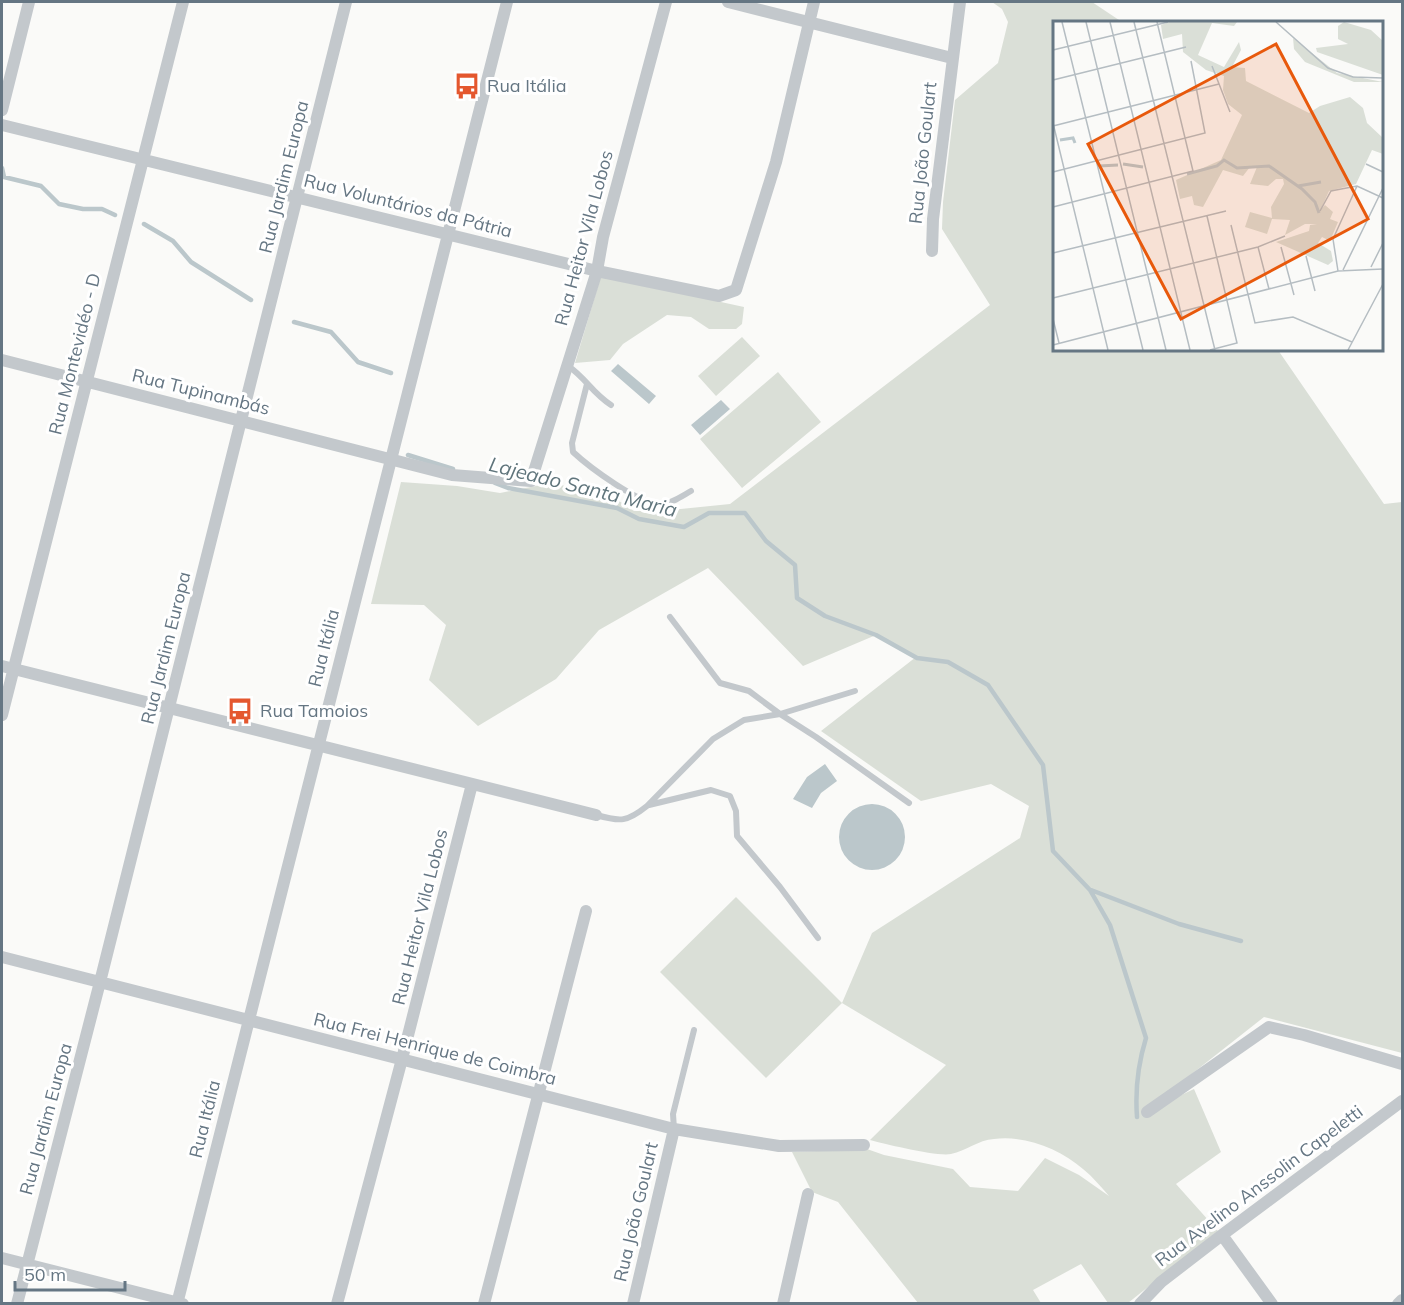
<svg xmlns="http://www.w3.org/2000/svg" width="1404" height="1305" font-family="Mulish,sans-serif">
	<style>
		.green { fill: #dadfd7 }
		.water { fill: #bbc7cb }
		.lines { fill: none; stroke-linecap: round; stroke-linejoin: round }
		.stream { stroke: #bbc7cb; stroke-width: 4.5 }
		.lane { stroke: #c3c8cc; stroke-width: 6 }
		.street { stroke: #c3c8cc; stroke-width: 12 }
		.labels { text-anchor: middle; stroke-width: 6; stroke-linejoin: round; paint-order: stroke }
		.poi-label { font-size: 18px; fill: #657683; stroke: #fff; text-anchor: start }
		.street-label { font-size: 18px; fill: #657683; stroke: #fff }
		.water-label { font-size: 20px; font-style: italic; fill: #60757c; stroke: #fff }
		.inset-river { fill: none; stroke: #bbc7cb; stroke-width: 3 }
		.inset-road { fill: none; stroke: #b5bdc2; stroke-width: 1.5 }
		.view { fill: #e8590c; fill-opacity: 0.15; stroke: #e8590c; stroke-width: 3 }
		.inset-edge { fill: none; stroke: #657683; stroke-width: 3 }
	</style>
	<rect width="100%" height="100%" fill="#fafaf8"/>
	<path class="green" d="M992 2H1092L1122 22H1054V350H1278L1384 504 1402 502V1053L1264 1017 1141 1114 1194 1089 1221 1152 1176 1184 1218 1231 1128 1303H1108L1081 1264 1033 1290 1041 1303H918L838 1202 812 1192 792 1152 867 1149 884 1155 953 1169 970 1187 1018 1191 1045 1158 1079 1175 1109 1196C1101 1187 1093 1177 1083 1169 1060 1149 1026 1135 994 1139 978 1140 966 1151 951 1154 938 1157 885 1144 870 1140L946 1065 842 1003 766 1078 660 972 736 897 842 1003 872 933 1020 838 1029 806 991 784 921 801 821 731 916 657 876 635 803 666 708 568 599 630 556 679 478 726 429 680 446 625 424 605 371 604 401 482 457 486 500 493 546 484 601 489 634 511H661L730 504 990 305 942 229 943 202 955 100 998 63 1008 22 1002 9Z
		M601 276 744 307 742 324 736 329H709L691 317 667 315 623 344 610 360 575 363Z
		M742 337 760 356 716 396 698 376Z
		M778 372 821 422 742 488 700 439Z"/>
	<path class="water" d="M618 364 656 396 649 404 611 371Z
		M721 400 730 409 700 435 691 425Z
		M825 764 837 781 821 793 812 808 793 799 807 777Z
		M839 837a33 33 0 1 1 66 0a33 33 0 1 1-66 0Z"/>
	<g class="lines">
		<path class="stream" d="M2 168 4 177 41 186 59 204 83 209H102L115 215
			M144 224 173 241 191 262 251 300
			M294 322 331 332 358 362 391 373
			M408 455 453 469
			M495 483 508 488 617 508 639 519 684 527 709 513H745L766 541 795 565 797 598 825 616 876 635 917 658 948 662 988 685 1043 765 1053 851 1090 890 1110 925 1146 1038C1138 1064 1135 1090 1137 1117
			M1091 890 1179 924 1241 941"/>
		<path class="lane" d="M568 366C586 378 592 393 611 405
			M587 384 572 443 573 452C588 466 641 506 661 504 671 504 682 496 691 491
			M670 617 720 683 749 691 780 714 855 691
			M649 805 711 790 730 796 736 811 737 836 780 887 818 938
			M596 815C621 822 627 822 647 806L713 739 744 720 780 714 816 737 909 803
			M674 1129 673 1114 694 1030"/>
		<path class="street" d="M728 2 952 58
			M2 110 29 2
			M2 125 597 271 719 296 736 290 776 162 814 2
			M932 251 933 219 960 2
			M2 360 452 475 531 481 597 271 603 237 666 2
			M2 666 596 815
			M2 715 183 2
			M2 957 674 1129 779 1146 864 1145
			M1147 1112 1269 1027 1304 1035 1402 1064
			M1222 1235 1272 1304
			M2 1258 183 1304
			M17 1304 100 982 346 2
			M177 1304 507 2
			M337 1304 402 1059 472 784
			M484 1304 586 911
			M633 1304 674 1129
			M783 1304 808 1194
			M1140 1304 1161 1282 1222 1235 1402 1101
			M1398 1304 1402 1300"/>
	</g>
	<defs>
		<g id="bus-bare" transform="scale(2.07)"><path d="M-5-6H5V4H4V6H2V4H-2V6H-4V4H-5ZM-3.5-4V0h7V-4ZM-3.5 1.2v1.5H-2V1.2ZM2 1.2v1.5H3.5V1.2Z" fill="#e4572e" stroke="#fff" stroke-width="2.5" paint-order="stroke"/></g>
	</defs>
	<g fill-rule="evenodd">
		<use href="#bus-bare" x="467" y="86"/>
		<use href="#bus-bare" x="240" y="711"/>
	</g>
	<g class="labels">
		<g class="poi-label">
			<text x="487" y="92">Rua Itália</text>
			<text x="260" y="717">Rua Tamoios</text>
		</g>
		<g class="street-label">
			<text transform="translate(923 153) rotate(-84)" y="6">Rua João Goulart</text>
			<text transform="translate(284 177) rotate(-76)" y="6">Rua Jardim Europa</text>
			<text transform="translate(408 206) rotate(14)" y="6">Rua Voluntários da Pátria</text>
			<text transform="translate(584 238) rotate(-75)" y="6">Rua Heitor Vila Lobos</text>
			<text transform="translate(75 354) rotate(-76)" y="6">Rua Montevidéo - D</text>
			<text transform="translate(201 392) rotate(14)" y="6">Rua Tupinambás</text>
			<text transform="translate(166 648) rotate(-76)" y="6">Rua Jardim Europa</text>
			<text transform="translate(324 648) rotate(-76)" y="6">Rua Itália</text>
			<text transform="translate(420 917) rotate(-76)" y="6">Rua Heitor Vila Lobos</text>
			<text transform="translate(435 1049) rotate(14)" y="6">Rua Frei Henrique de Coimbra</text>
			<text transform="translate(46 1119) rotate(-75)" y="6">Rua Jardim Europa</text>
			<text transform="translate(205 1119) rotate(-76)" y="6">Rua Itália</text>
			<text transform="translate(1259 1186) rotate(-37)" y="6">Rua Avelino Anssolin Capeletti</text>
			<text transform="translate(636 1212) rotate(-77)" y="6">Rua João Goulart</text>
		</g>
		<g class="water-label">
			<text transform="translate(583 487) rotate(14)" y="7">Lajeado Santa Maria</text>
		</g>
	</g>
	<g transform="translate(1053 21)">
		<rect width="330" height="330" fill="#fafaf8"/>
		<path d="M116 1H184L181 5 159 2 145 34 171 46 186 21 188 29 179 46 192 47 193 60 256 92 267 85 297 76 310 87 314 102 330 117V133L319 129 303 163 276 170 268 188 272 184 280 191 277 198 285 201 277 220 269 216 265 222 278 230 280 240 275 244 223 221 256 210 257 204 264 203H252L232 214 237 199 219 198 214 213 192 206 197 191 219 197 218 186 231 163 230 158H223L215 165 197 163 204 146H197L190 155 170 149 150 186 141 184 139 175 127 178 123 159 168 139 189 94 175 83 170 69 171 55 153 49 130 31 129 13 110 18 108 4ZM291 1 318 9 330 20V54L264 31 263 27 295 23 285 18V5ZM240 17 284 52 330 61H301L252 41 241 28Z" fill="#dadfd7"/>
		<path class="inset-river" d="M7 119 20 117 22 122M70 143 90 146M46 145 65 144M134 153 164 145 171 139 184 147 216 145 249 168 262 181 266 192M245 165 268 161"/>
		<path class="inset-road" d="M9 1 90 329M33 1 113 329M57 1 137 329M81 1 162 329M223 1 275 47 300 56 330 57M0 29 115 1M159 45 177 91M0 59 133 26M0 102 55 329M0 105 166 63M313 143 330 151M0 151 152 112 138 40M0 186 140 150 104 1M267 190 278 170 283 169 304 165 330 177M154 195 184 322 157 329M178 204 202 302 240 296 299 321M205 226 216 268M228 226 241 274M0 232 173 190M253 235 262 270M318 246 330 222M290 249 330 167M285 250 280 218 304 165M0 277 205 226 232 215M0 298 6 322M0 324 285 250 330 248M295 329 330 263"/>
		<path class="view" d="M223 23 315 198 128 298 35 123Z"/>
		<rect width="330" height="330" class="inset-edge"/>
	</g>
	<rect width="1404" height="1305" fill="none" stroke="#657683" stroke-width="6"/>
	<path d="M15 1281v9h110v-9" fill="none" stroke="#657683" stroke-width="3"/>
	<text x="24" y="1281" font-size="18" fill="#657683" stroke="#ffffff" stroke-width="4.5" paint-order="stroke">50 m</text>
</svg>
